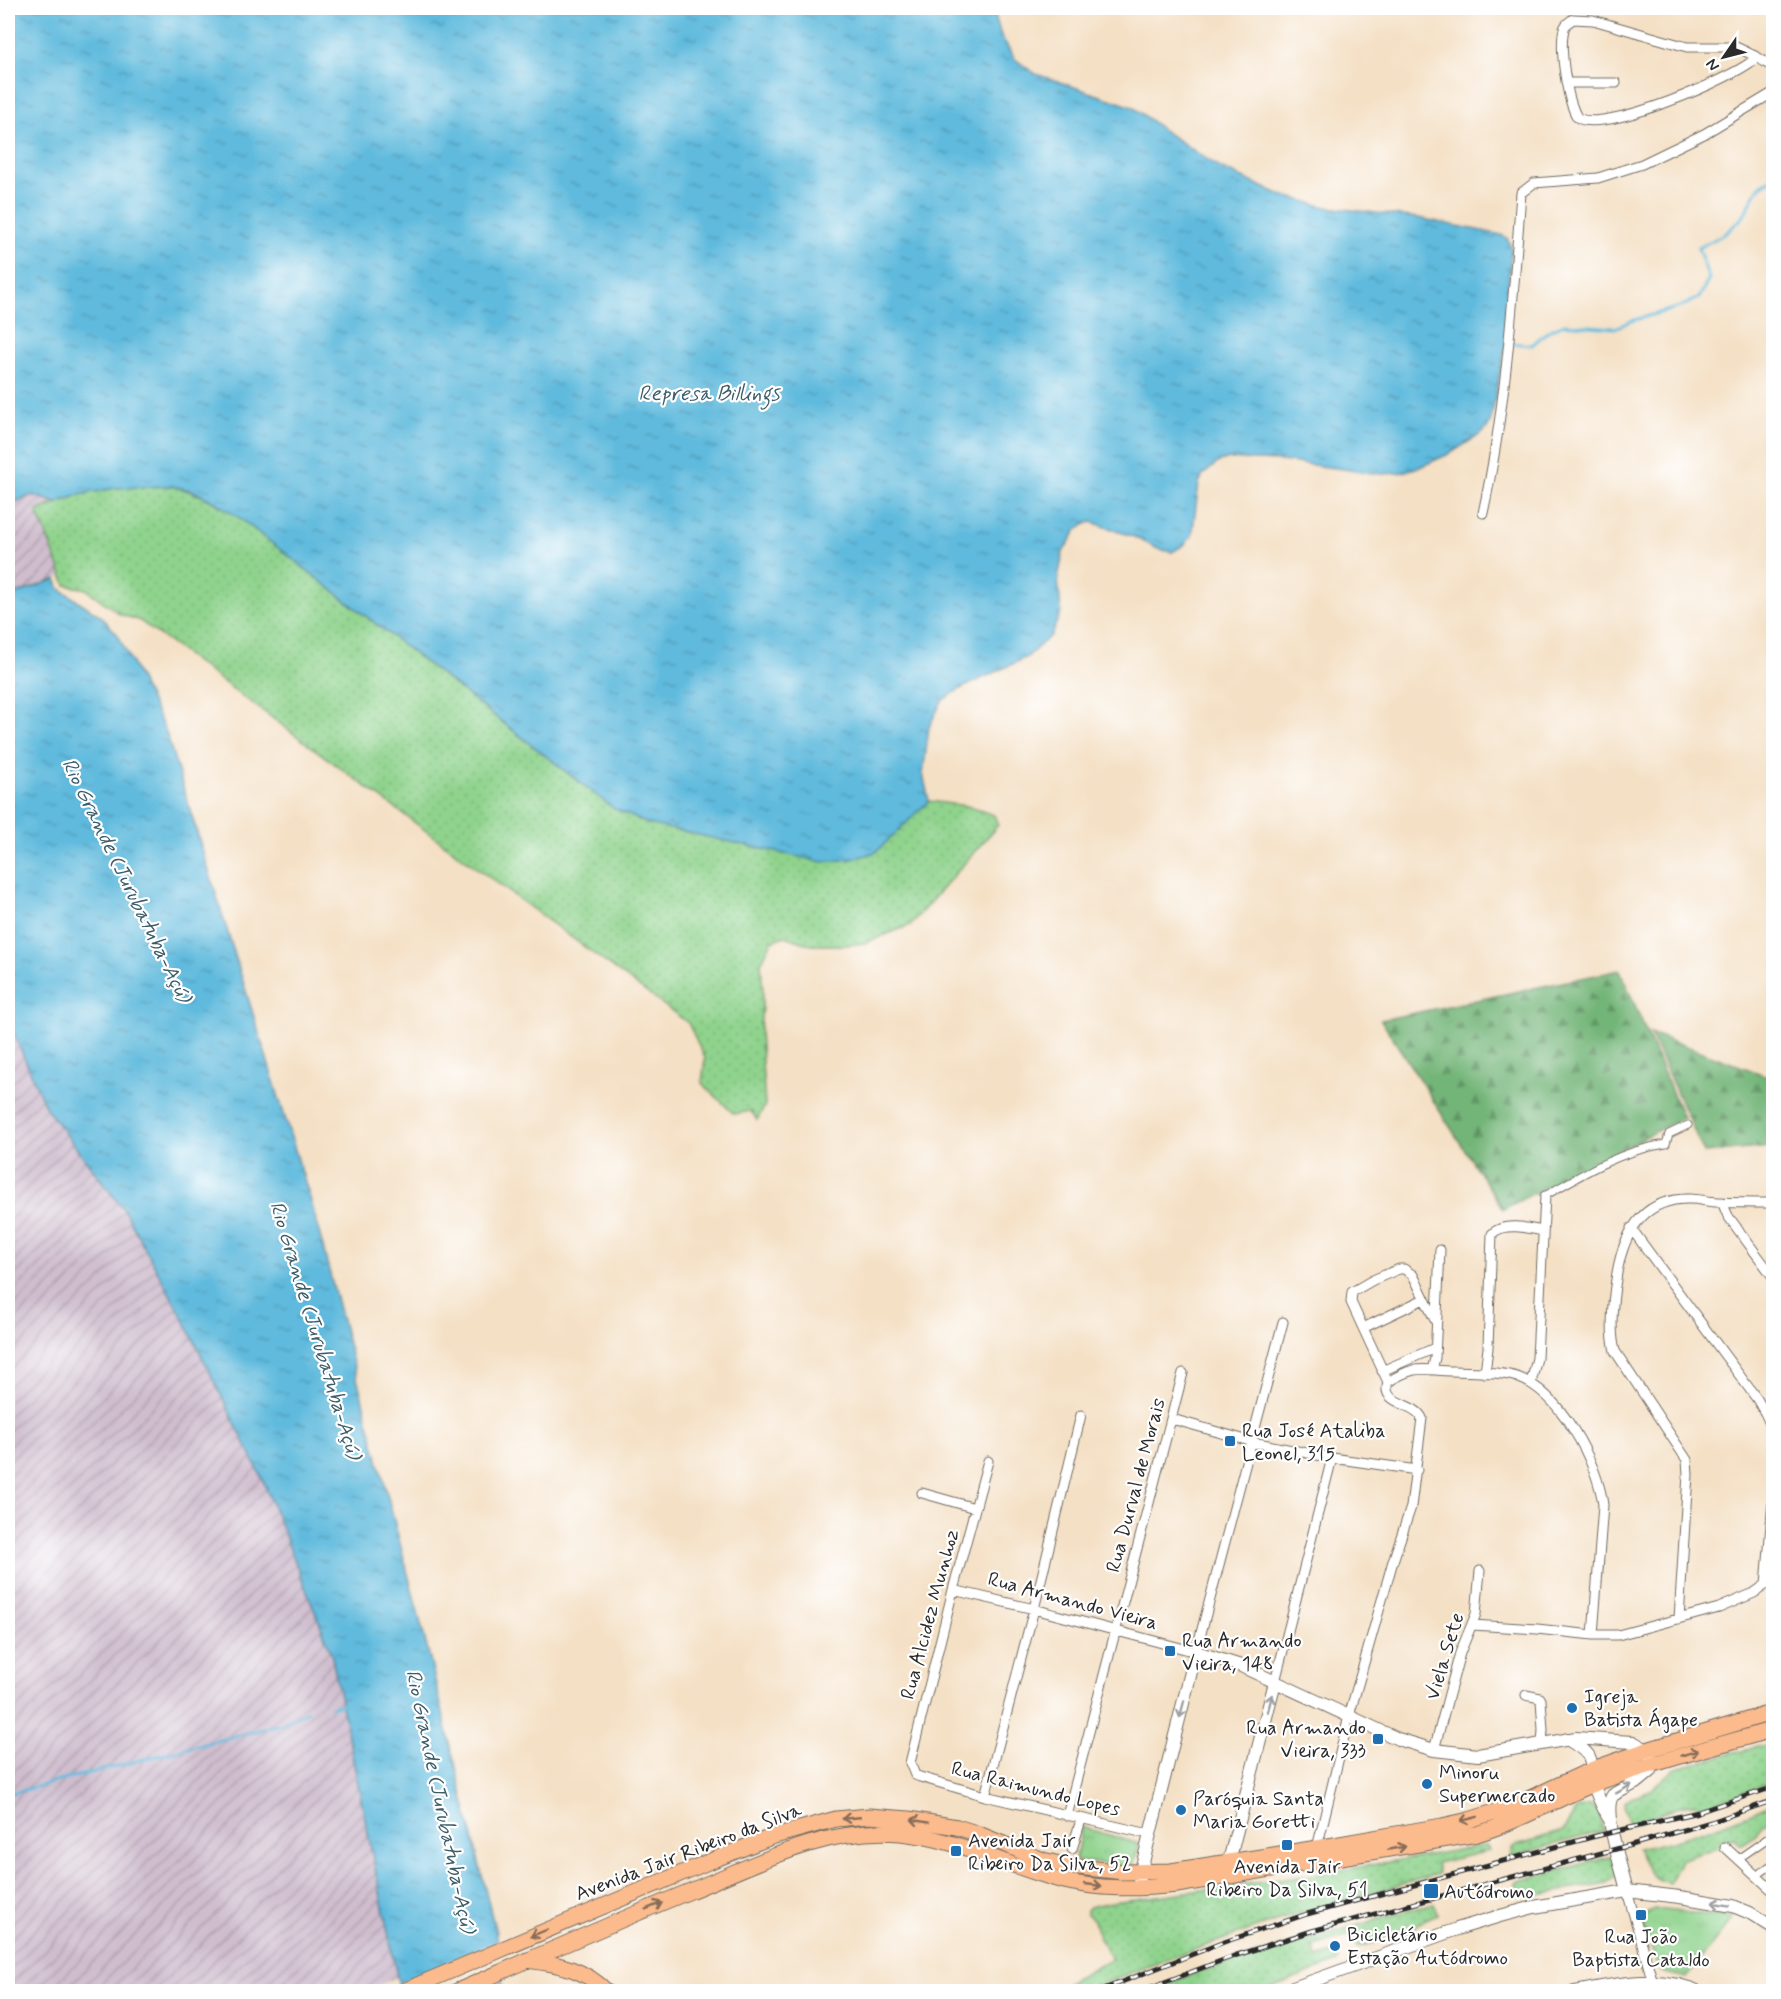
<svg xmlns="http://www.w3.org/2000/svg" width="1781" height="1999" font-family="Mynerve,sans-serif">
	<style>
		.industrial { fill: url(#industrial-furrows) }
		.grass { fill: url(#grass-dots); stroke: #5d7f5c; stroke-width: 1.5 }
		.forest { fill: url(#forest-firs); stroke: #4f7052; stroke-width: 1.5 }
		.park { fill: url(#park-tufts); stroke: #5d7f5c; stroke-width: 1.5 }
		.water { fill: url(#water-ripples); stroke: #457284; stroke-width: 1.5 }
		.pier { fill: #f4e0c5 }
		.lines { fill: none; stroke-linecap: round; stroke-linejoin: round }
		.stream { stroke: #5fbadd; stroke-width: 3 }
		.pedestrian-casing { stroke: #716a61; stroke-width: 9 }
		.minor-casing { stroke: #716a61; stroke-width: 11 }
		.tertiary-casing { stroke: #716a61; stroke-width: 14 }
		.primary-casing { stroke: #716a61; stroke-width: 17 }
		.pedestrian { stroke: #fff; stroke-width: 7 }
		.minor { stroke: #fff; stroke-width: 9 }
		.tertiary { stroke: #fff; stroke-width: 12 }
		.primary { stroke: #fbbb8d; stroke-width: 15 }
		.rail-casing { stroke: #2b2b2b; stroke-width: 5 }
		.rail { stroke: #fff; stroke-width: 3; stroke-dasharray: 9; stroke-linecap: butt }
		.oneway { stroke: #a0a0a0 }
		.oneway2 { stroke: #896c57 }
		.poi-dot { fill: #1f6fb2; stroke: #fff; stroke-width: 2 }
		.labels { text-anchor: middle; stroke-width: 4.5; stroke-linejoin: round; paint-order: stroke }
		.poi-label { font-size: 20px; fill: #2b2b2b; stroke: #fff; text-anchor: start }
		.street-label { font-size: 20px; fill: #2b2b2b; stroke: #fff }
		.water-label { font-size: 21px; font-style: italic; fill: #3d5d69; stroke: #fff }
	</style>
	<defs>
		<pattern id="industrial-furrows" width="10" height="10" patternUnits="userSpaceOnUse" patternTransform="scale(1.5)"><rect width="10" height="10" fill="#cfbdce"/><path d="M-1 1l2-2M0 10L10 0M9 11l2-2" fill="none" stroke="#a89aa7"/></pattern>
		<pattern id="grass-dots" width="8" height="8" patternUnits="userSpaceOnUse" patternTransform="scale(1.5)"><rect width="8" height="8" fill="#8fd38d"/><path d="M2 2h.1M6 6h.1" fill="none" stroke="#7cb57a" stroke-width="1.8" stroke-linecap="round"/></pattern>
		<pattern id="forest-firs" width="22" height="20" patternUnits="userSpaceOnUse" patternTransform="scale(1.5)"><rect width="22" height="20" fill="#73b578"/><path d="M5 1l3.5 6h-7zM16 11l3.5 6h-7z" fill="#5f9363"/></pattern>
		<pattern id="park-tufts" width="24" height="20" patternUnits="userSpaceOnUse" patternTransform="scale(1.5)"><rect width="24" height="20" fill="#8fd38d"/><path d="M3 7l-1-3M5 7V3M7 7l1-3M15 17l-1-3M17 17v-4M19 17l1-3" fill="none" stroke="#7cb57a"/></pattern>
		<pattern id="water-ripples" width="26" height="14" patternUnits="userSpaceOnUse" patternTransform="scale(1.5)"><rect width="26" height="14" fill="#5fbadd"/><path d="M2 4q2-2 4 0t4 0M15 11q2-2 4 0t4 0" fill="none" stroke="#4f97b3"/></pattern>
	</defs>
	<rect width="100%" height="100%" fill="#fff"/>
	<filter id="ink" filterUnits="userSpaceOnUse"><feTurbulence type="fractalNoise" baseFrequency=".0167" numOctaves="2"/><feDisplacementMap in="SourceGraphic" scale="12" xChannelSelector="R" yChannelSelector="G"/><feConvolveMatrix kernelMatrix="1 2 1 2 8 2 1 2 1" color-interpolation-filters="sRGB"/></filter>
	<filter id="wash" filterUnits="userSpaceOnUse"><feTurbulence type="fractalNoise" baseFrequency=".008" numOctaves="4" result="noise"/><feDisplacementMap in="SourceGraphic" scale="24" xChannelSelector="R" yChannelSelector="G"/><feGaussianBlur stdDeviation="1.35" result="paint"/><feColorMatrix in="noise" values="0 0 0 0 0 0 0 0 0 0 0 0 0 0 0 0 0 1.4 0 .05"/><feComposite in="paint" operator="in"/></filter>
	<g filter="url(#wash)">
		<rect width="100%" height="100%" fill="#f4e0c5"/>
		<path class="industrial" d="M32 495 57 503 37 512 62 576 15 594 8 574V505Z
			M8 1020 46 1108 124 1210 183 1318 262 1478 331 1652 397 1977 364 1992 8 1991Z"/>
		<path class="grass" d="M171 486C198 492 219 504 241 519L613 808 876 852 929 801 967 806 994 815 998 825 910 925 865 943 845 945H812L784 936 772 941 761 963 763 992 760 1032 765 1105 757 1120 751 1111 734 1114 702 1083 705 1058 688 1023 140 621 120 614 86 589 66 585 37 511 79 495 115 488Z
			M1773 1743V1782L1709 1805 1688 1804 1629 1825 1624 1808 1625 1802 1631 1797 1651 1790 1676 1768Z
			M1773 1804V1820L1763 1824 1755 1836 1741 1845 1734 1837 1721 1846 1680 1860 1669 1883C1647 1877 1647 1868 1637 1849 1685 1840 1729 1822 1773 1804Z
			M1589 1805C1601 1810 1601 1819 1603 1831L1510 1857 1512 1849 1517 1845 1563 1831 1577 1809Z
			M1487 1845 1489 1851 1436 1863 1438 1874 1275 1921 1130 1973 1084 1991H1059L1060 1987 1112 1959 1098 1937 1094 1920 1087 1914V1910L1090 1907 1105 1903 1307 1876Z
			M1613 1856 1617 1876 1613 1880 1607 1883 1532 1896 1521 1892 1515 1882Z
			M1434 1903 1437 1914 1426 1919 1405 1935 1357 1947 1353 1934 1313 1946 1316 1958 1337 1952 1339 1961 1265 1991H1146L1211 1968Z"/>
		<path class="forest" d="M1620 970 1683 1118 1503 1209 1381 1020Z
			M1650 1033 1773 1078 1774 1122 1771 1147 1704 1153Z"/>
		<path class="park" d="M1082 1827 1139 1844 1133 1867 1075 1861Z
			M1654 1909 1728 1917 1733 1918 1686 1978 1661 1972 1641 1921 1646 1913Z"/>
		<path class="water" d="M8 8H993L1001 36 1015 59 1036 74 1133 107 1164 131 1220 168 1281 195 1326 207 1419 218 1501 235 1507 238 1511 248 1506 320V343L1490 424 1484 432 1451 453 1422 466 1399 473 1381 474 1281 461 1228 459 1219 462 1203 475 1199 483 1192 536 1184 545 1172 552 1158 549 1137 538 1092 522 1084 524 1076 531 1063 552 1058 579 1061 612 1051 635 1027 657 960 689 942 701 929 727 923 774 929 801 876 852 853 859 822 862 648 824 613 808 241 519 217 503 191 490 171 486 115 488 79 495 57 503 32 495 8 505Z
			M8 574 16 594 56 579 60 589 101 616 118 635 166 732 312 1205 428 1651 501 1954 502 1991H400L331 1652 262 1478 183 1318 124 1210 46 1108 8 1020Z"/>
		<path class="pier" d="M500 1940 504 1954 505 1979 476 1992H397L396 1985Z"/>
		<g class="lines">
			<path class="stream" d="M1511 343 1532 345 1548 331 1564 324 1615 328 1631 321 1680 307 1699 298 1709 279 1698 248 1726 233 1743 217 1759 187 1774 177
				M331 1707 344 1704
				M8 1794 282 1724 307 1711"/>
		</g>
	</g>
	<g filter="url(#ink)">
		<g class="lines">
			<g class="pedestrian-casing">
				<path id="pedestrian" d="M1545 1196C1582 1174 1622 1150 1666 1144L1669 1134 1688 1125
					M1738 1859 1771 1836
					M1756 1876 1774 1863"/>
			</g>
			<g class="minor-casing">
				<path id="minor" d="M1757 57C1738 77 1600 136 1577 117 1567 100 1559 49 1564 29 1565 24 1569 22 1573 19L1593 20 1687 47H1736L1757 57 1774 68
					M1567 83H1616
					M1483 513C1506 408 1513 300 1521 193L1534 183 1598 178 1642 164 1704 134 1774 92
					M1722 1202 1728 1216 1774 1278
					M1631 1228 1757 1399 1765 1413 1774 1432
					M1363 1328 1424 1299
					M1432 1370 1435 1358 1440 1250
					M1382 1371 1435 1348
					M1485 1373 1488 1348 1492 1234C1503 1222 1529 1228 1543 1231
					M1388 1382C1417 1364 1421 1370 1453 1371 1474 1372 1498 1371 1517 1377 1560 1392 1598 1463 1603 1505L1593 1635
					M1388 1382 1351 1302 1352 1292 1373 1280 1399 1269H1404L1413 1275 1436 1322
					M1531 1383 1537 1358 1545 1196
					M1172 1419 1253 1442 1332 1458 1417 1470
					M988 1461 953 1590 910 1763 915 1775 920 1777 985 1796 1149 1834
					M922 1493 975 1508
					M1766 1585 1774 1488
					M953 1590 1034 1609 1196 1652 1283 1322
					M1679 1619 1688 1474 1687 1460 1615 1351C1609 1328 1613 1297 1617 1273 1624 1232 1643 1198 1690 1199 1699 1199 1709 1202 1718 1202 1736 1203 1755 1203 1774 1203
					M1472 1625 1537 1629 1593 1635H1618L1719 1608 1754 1593 1774 1579
					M1275 1682 1332 1458
					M1526 1695 1540 1698 1541 1700 1543 1730 1542 1743
					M1434 1750 1460 1653 1476 1614 1480 1571
					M985 1796 1034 1609 1081 1415
					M1067 1816 1183 1373
					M1725 1847 1774 1892
					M1317 1848 1349 1716 1393 1561 1411 1507 1422 1418C1415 1402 1380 1405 1388 1382
					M1072 1849 1081 1820
					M1627 1891 1652 1979
					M1567 1992C1614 1983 1658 1971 1703 1992"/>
			</g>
			<g class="tertiary-casing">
				<path id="tertiary" d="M1567 1739C1603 1760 1585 1760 1596 1791 1599 1800 1604 1809 1608 1817
					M1229 1861 1275 1682
					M1139 1878 1196 1652 1241 1666 1398 1739 1434 1750 1478 1755 1576 1738 1617 1741 1633 1742 1647 1750 1651 1758V1771L1639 1781 1613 1795C1601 1810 1623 1871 1627 1891
					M1282 1992 1457 1929 1500 1916 1534 1907 1627 1891 1680 1897 1733 1906 1750 1913 1774 1928"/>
			</g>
			<g class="primary-casing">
				<path id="primary" d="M527 1960C558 1964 584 1968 607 1992
					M401 1992 708 1862 771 1837 836 1819 869 1816 909 1819 957 1827 976 1833 1043 1860 1068 1866 1124 1872 1171 1871 1317 1848 1442 1826 1469 1820 1513 1806 1593 1769 1647 1750 1774 1712
					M455 1992C533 1958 610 1924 688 1892 754 1865 826 1826 900 1833 956 1838 1007 1866 1060 1880 1099 1890 1138 1889 1177 1885L1477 1834C1518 1822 1554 1800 1594 1784 1653 1762 1714 1747 1774 1729"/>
			</g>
			<use href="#pedestrian" class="pedestrian"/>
			<use href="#minor" class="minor"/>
			<use href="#tertiary" class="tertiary"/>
			<use href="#primary" class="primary"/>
			<g class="rail-casing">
				<path id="rail" d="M1096 1992 1224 1942 1307 1914 1592 1837 1698 1812 1774 1787
					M1138 1992 1234 1956 1312 1931 1631 1845 1711 1822 1774 1800"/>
			</g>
			<use href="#rail" class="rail"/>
		</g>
		<defs><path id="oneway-shaft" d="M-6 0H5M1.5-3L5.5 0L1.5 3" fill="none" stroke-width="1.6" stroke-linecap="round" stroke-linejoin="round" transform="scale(1.5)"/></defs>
		<g class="oneway">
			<use href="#oneway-shaft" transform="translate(1270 1703) rotate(-76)"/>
			<use href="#oneway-shaft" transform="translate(1182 1709) rotate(105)"/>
			<use href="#oneway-shaft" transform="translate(1624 1789) rotate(-29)"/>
			<use href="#oneway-shaft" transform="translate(1721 1904) rotate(-170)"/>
		</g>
		<g class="oneway2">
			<use href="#oneway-shaft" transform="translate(1690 1753) rotate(-16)"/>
			<use href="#oneway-shaft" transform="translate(851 1818) rotate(175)"/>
			<use href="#oneway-shaft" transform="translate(1469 1819) rotate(166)"/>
			<use href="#oneway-shaft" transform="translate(920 1821) rotate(-170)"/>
			<use href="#oneway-shaft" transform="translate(1397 1848) rotate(-10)"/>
			<use href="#oneway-shaft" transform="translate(1093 1885) rotate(6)"/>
			<use href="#oneway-shaft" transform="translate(654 1906) rotate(-22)"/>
			<use href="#oneway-shaft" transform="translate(539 1933) rotate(157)"/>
		</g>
	</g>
	<g class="poi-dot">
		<rect x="1224" y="1435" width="12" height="12" rx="3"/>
		<rect x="1164" y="1645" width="12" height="12" rx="3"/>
		<circle cx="1572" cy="1708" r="6"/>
		<rect x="1372" y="1733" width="12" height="12" rx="3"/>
		<circle cx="1427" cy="1784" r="6"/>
		<circle cx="1181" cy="1810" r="6"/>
		<rect x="1281" y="1839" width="12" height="12" rx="3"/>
		<rect x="950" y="1845" width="12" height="12" rx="3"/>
		<rect x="1423" y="1883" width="16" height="16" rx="3"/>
		<rect x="1635" y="1909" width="12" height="12" rx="3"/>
		<circle cx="1335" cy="1946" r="6"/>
	</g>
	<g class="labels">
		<g class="poi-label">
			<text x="1242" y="1437">Rua José Ataliba<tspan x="1242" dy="23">Leonel, 315</tspan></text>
			<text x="1182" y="1647">Rua Armando<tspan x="1182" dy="23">Vieira, 148</tspan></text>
			<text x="1584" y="1703">Igreja<tspan x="1584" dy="23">Batista Ágape</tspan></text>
			<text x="1366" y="1734" text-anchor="end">Rua Armando<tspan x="1366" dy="23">Vieira, 333</tspan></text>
			<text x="1439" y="1779">Minoru<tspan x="1439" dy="23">Supermercado</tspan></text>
			<text x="1193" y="1805">Paróquia Santa<tspan x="1193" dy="23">Maria Goretti</tspan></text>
			<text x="968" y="1847">Avenida Jair<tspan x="968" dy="23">Ribeiro Da Silva, 52</tspan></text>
			<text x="1287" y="1873" text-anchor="middle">Avenida Jair<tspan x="1287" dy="23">Ribeiro Da Silva, 51</tspan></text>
			<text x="1444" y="1898">Autódromo</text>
			<text x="1347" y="1941">Bicicletário<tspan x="1347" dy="23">Estação Autódromo</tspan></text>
			<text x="1641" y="1943" text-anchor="middle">Rua João<tspan x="1641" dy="23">Baptista Cataldo</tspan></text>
		</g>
		<g class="street-label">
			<text transform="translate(1135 1485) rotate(-75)" y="7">Rua Durval de Morais</text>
			<text transform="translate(1073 1600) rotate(15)" y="7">Rua Armando Vieira</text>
			<text transform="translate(929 1614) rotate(-75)" y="7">Rua Alcidez Munhoz</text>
			<text transform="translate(1444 1656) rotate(-73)" y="7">Viela Sete</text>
			<text transform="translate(1036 1788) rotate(14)" y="7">Rua Raimundo Lopes</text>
			<text transform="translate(688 1851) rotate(-21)" y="7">Avenida Jair Ribeiro da Silva</text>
		</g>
		<g class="water-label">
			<text x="709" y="400">Represa Billings</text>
			<text transform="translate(127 880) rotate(64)" y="7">Rio Grande (Jurubatuba-Açú)</text>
			<text transform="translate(316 1330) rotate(73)" y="7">Rio Grande (Jurubatuba-Açú)</text>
			<text transform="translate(441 1801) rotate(78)" y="7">Rio Grande (Jurubatuba-Açú)</text>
		</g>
	</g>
	<rect width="1781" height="1999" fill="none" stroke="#fff" stroke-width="30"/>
	<g transform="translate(1724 57) rotate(235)" stroke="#ffffff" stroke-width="4.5" paint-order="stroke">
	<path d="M0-4.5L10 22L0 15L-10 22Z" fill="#2b2b2b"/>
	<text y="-9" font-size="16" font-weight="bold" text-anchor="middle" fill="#2b2b2b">N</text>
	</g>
</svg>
